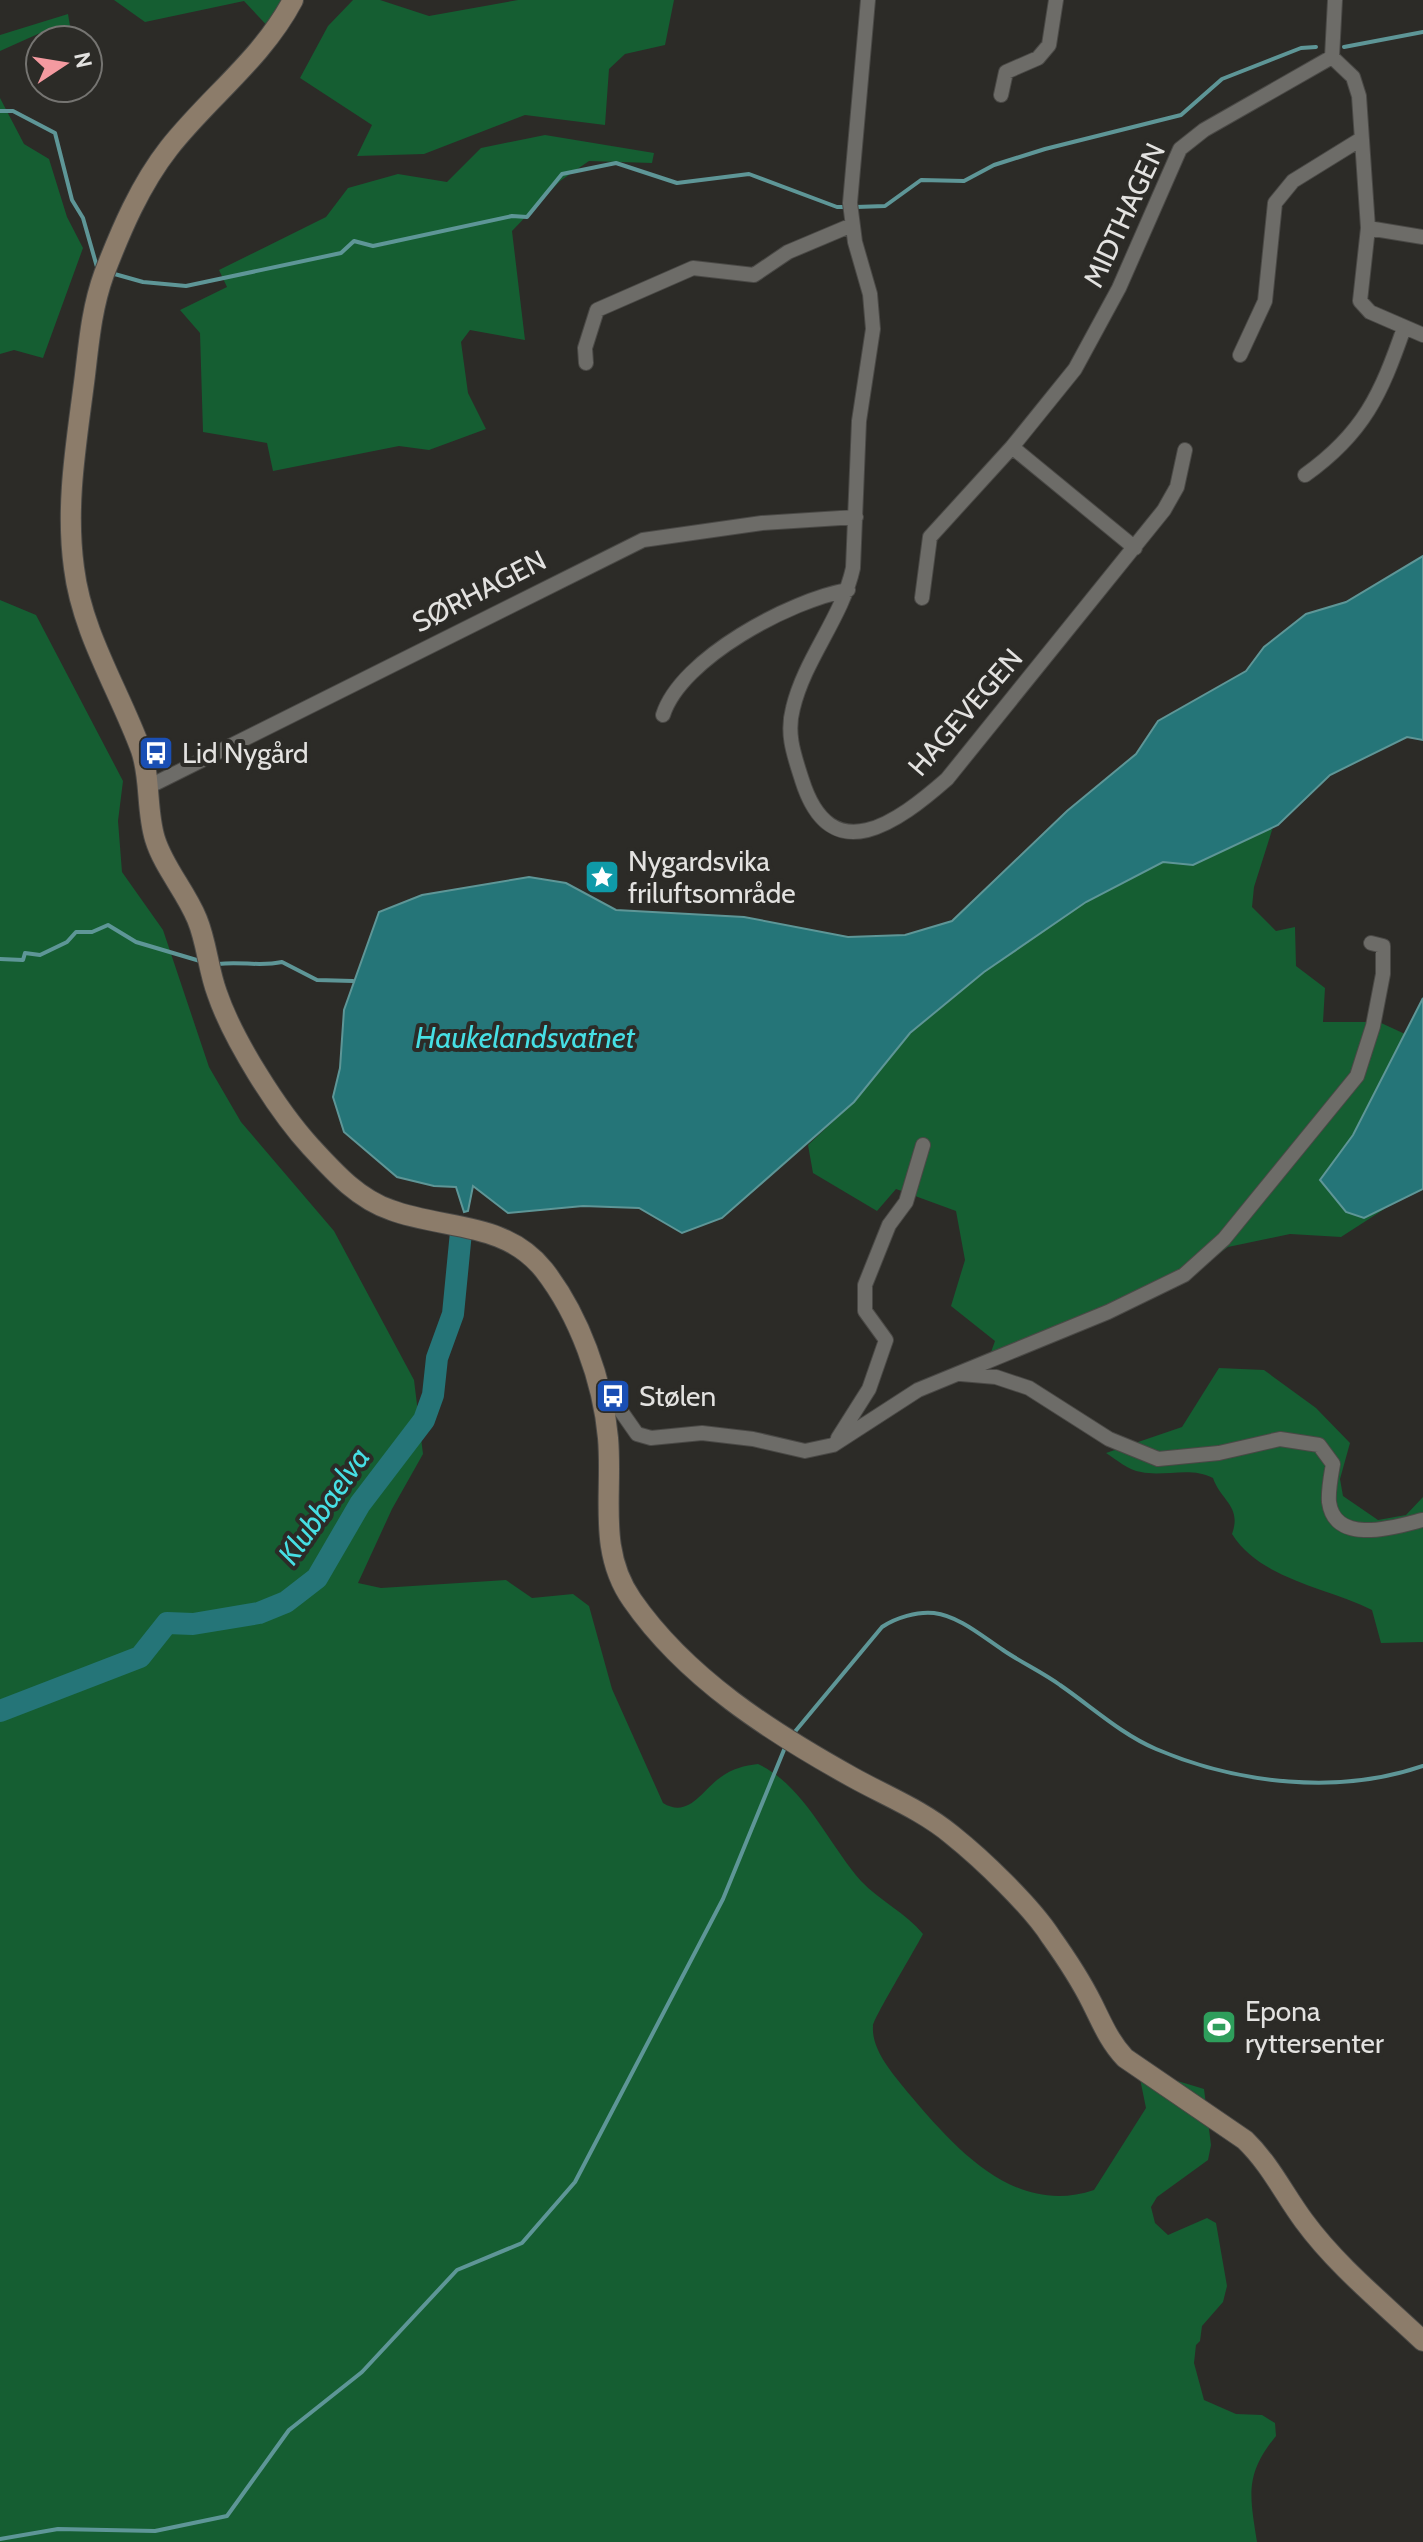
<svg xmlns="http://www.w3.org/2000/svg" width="1423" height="2542" font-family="Cabin,sans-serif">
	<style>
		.green { fill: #155e32 }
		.water { fill: #257578; stroke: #5e9697; stroke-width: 2 }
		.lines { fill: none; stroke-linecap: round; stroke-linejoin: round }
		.stream { stroke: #5e9697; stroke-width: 4 }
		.river { stroke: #257578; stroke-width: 22 }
		.minor-casing { stroke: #4a4946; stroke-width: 16 }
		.secondary-casing { stroke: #4a4946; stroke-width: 22 }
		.minor { stroke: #6d6c68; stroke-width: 14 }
		.secondary { stroke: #8c7c6a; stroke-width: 20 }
		.labels { text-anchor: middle; stroke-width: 8; stroke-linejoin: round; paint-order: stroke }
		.street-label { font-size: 28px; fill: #e3e2e0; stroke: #2c2b27 }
		.poi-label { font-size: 28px; fill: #e3e2e0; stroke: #2c2b27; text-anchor: start }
		.water-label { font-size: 30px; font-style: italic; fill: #46dfe4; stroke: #2c2b27 }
	</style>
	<rect width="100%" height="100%" fill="#2c2b27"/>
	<path class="green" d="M114 0H304L274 33 244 1 145 22Z
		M353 0H380L429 16 518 0H674L665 45 625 54 609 69 605 125 525 115 424 154 357 156 372 125 300 78 328 26Z
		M68 14 72 38 49 29 0 51V35Z
		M0 98 24 144 49 159 67 217 83 248 43 358 14 350 0 354Z
		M545 135 654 153 652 163 589 161 560 181 512 231 525 340 470 330 461 342 468 393 486 429 429 450 399 446 273 471 267 443 203 432 200 333 180 310 227 287 219 270 326 217 348 188 398 174 447 182 481 148Z
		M0 600 36 615 123 781 118 821 122 872 163 930 209 1067 241 1122 334 1231 414 1380 423 1454 392 1509 358 1583 381 1588 506 1580 532 1598 573 1594 589 1606 612 1689 663 1803C689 1819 702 1790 721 1777 733 1768 744 1766 758 1764 804 1785 829 1845 861 1881 880 1901 906 1913 923 1934 916 1948 873 2019 873 2026 871 2051 895 2076 910 2095 955 2148 1015 2217 1094 2190L1146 2108 1138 2069 1204 2089 1211 2145 1208 2160 1157 2197 1151 2207 1155 2223 1168 2235 1207 2218 1216 2223 1227 2286 1223 2302 1202 2326 1200 2341 1196 2345 1194 2363 1204 2400 1236 2414 1262 2415 1275 2423 1276 2436C1244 2475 1250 2496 1257 2542H0Z
		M1273 827 1254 887 1252 907 1276 931 1295 927 1296 966 1325 988 1323 1022H1379L1405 1034 1353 1135 1320 1180 1364 1218 1386 1208 1341 1237 1290 1234 1228 1247 1193 1273 986 1366 995 1341 951 1306 965 1260 956 1211 896 1189 877 1211 813 1173 808 1145 854 1102 910 1034 984 972 1086 902 1163 862 1193 865Z
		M1219 1368 1264 1370 1316 1408 1350 1443 1340 1479 1343 1496 1378 1520 1406 1515 1423 1497V1642L1381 1643 1372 1610C1327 1587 1261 1580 1232 1534 1242 1506 1221 1501 1213 1478 1191 1466 1164 1477 1141 1472 1128 1470 1117 1460 1106 1453L1182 1427Z"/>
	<path class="water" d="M1423 556V740L1407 737 1330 775 1278 825 1193 865 1163 862 1086 902 984 972 910 1033 854 1102 722 1218 682 1233 639 1208 583 1206 508 1213 473 1186 468 1211 464 1212 456 1187 434 1186 397 1177 344 1132 333 1097 340 1068 344 1010 379 912 422 895 529 877 566 883 616 910 744 917 848 937 905 935 952 921 1067 811 1136 754 1158 721 1246 671 1264 647 1306 614 1346 602Z
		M1423 998V1189L1364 1218 1346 1212 1320 1180 1353 1135Z"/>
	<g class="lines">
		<path class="stream" d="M1344 47 1423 32
			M0 111H13L55 133 72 200 83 218 97 267
			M856 207 885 206 921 180 964 181 994 165 1045 149 1181 115 1222 79 1301 48 1316 47
			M111 273 143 282 186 286 341 253 354 241 373 246 512 216 527 217 562 174 616 163 677 183 749 174 837 207H847
			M0 959 23 960 25 953 40 955 67 942 76 932H92L108 925 136 942 200 961
			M218 964C242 961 259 967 282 962L317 980 353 981
			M793 1734 882 1627C895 1618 918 1611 934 1613 959 1616 983 1637 1003 1650 1022 1663 1042 1672 1060 1685 1092 1707 1121 1734 1156 1749 1238 1784 1339 1795 1423 1766
			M0 2539 58 2529 155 2531 227 2516 289 2430 362 2372 457 2270 522 2243 575 2182 723 1899 786 1745"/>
		<path class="river" d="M0 1711 140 1657 167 1623 193 1624 259 1613 286 1602 317 1578 360 1504 424 1420 433 1395 437 1358 453 1314 461 1232"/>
		<g class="minor-casing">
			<path id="minor" d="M868 0 850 203 855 242 870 294 873 329 859 421 853 568C842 618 805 658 793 708 786 734 794 755 802 780 831 872 898 822 947 779L1164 510 1177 487 1185 450
				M1335 0 1332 57 1353 77 1359 96 1368 228 1360 301 1370 312 1423 335
				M1001 95 1006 72 1038 58 1049 45 1056 0
				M1368 228 1423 237
				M1240 355 1265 301 1275 203 1293 181 1361 139
				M586 363 585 348 597 310 693 268 754 275 788 252 852 225
				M1012 447 1135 548
				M1305 475C1364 433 1381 394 1404 328
				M922 598 930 537 1012 447 1075 369 1119 288 1180 149 1204 130 1332 57
				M663 715C681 658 791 600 848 590
				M148 787 643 540 762 523 856 517
				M961 1374 996 1377 1029 1388 1109 1439 1158 1459 1219 1453 1280 1439 1319 1445 1333 1464C1331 1476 1328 1490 1329 1502 1335 1546 1395 1527 1422 1520
				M603 1403 616 1404 637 1434 651 1438 702 1433 753 1439 805 1451 833 1445 918 1390 1108 1312 1184 1275 1224 1239 1357 1076 1373 1026 1383 974V946L1371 943
				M838 1438 869 1389 886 1340 865 1311V1285L889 1225 906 1202 923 1145"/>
		</g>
		<g class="secondary-casing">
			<path id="secondary" d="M293 0C262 59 209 97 169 148 140 185 121 230 104 274 92 307 89 341 85 375 77 440 65 503 74 568 82 633 119 690 141 750 151 779 146 810 155 839 164 868 185 890 197 919 207 943 208 969 217 993 233 1040 278 1111 311 1147 334 1172 358 1199 391 1210 445 1230 505 1221 544 1270 579 1315 603 1381 608 1438 613 1495 597 1550 632 1600 686 1678 771 1732 852 1777 886 1796 922 1810 952 1835 982 1859 1031 1906 1051 1937 1066 1958 1081 1981 1092 2003 1102 2023 1109 2041 1125 2058L1245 2140C1270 2164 1284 2194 1304 2221 1337 2266 1383 2303 1423 2341"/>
		</g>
		<use href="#minor" class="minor"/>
		<use href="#secondary" class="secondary"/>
	</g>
	<defs>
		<g id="bus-square" transform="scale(1.8)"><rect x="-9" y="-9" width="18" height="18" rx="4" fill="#1a4fb4" stroke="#2c2b27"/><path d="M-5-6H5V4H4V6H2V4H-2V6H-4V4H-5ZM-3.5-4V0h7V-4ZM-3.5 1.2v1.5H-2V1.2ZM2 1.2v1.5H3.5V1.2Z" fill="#fff"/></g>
		<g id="sight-square" transform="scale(1.8)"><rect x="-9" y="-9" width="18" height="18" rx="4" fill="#0f9aa8" stroke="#2c2b27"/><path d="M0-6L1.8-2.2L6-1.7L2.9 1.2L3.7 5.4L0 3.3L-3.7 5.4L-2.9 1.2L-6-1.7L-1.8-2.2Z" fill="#fff"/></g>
		<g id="stadium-square" transform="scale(1.8)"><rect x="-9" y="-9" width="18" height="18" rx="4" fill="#2e9e5b" stroke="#2c2b27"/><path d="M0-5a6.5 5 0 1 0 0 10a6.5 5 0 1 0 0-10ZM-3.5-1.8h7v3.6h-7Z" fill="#fff"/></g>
	</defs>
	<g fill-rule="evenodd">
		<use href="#bus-square" x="156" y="753"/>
		<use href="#sight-square" x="602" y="877"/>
		<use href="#bus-square" x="613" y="1396"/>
		<use href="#stadium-square" x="1219" y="2027"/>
	</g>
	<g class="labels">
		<g class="street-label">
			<text transform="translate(1124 215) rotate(-65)" y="10">MIDTHAGEN</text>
			<text transform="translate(479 591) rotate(-27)" y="10">SØRHAGEN</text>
			<text transform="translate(965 712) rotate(-49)" y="10">HAGEVEGEN</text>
		</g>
		<g class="poi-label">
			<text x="182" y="763">Lid Nygård</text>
			<text x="628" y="871">Nygardsvika<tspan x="628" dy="32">friluftsområde</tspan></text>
			<text x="639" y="1406">Stølen</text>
			<text x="1245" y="2021">Epona<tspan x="1245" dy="32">ryttersenter</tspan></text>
		</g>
		<g class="water-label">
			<text x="525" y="1048">Haukelandsvatnet</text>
			<text transform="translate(324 1506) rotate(-55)" y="10">Klubbaelva</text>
		</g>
	</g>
	<g transform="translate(64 64) rotate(78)"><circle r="38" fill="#2c2b27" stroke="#757471" stroke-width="2"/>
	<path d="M0-6L14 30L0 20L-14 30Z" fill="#f49aa0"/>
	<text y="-12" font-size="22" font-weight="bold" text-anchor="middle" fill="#e3e2e0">N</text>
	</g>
</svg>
